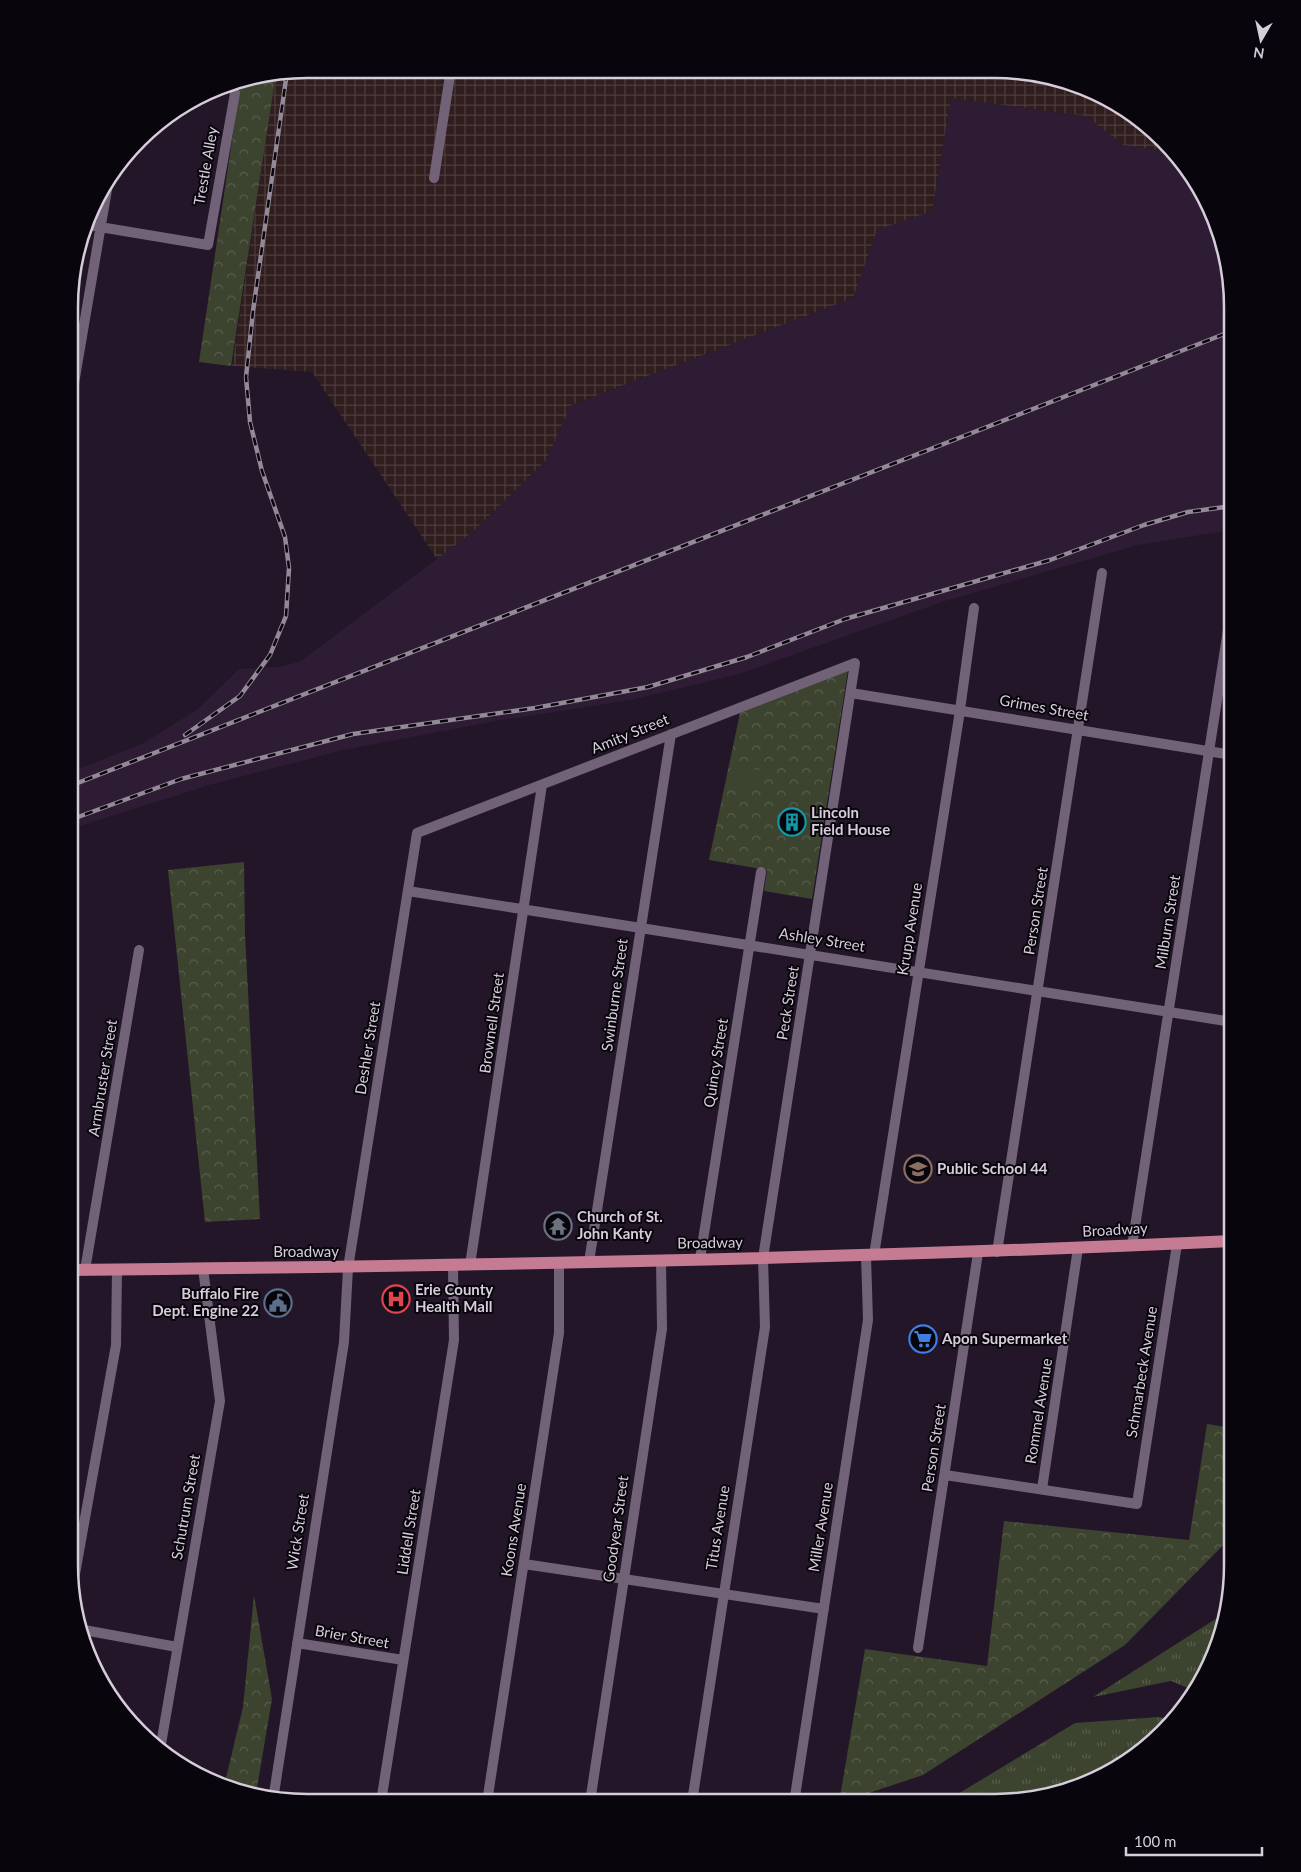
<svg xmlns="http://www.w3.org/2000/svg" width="1301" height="1872" font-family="Lato,sans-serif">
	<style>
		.built { fill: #2d1c34 }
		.industrial { fill: url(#industrial-grid) }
		.grass { fill: url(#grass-tufts) }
		.forest { fill: url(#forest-crowns) }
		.pitch { fill: #3c442f }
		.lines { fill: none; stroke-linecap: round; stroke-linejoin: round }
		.minor { stroke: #716278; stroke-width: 10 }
		.primary { stroke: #c57b91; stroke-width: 12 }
		.rail-casing { stroke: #938998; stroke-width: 4.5 }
		.rail { stroke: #09050c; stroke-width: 2.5; stroke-dasharray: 8; stroke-linecap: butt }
		.labels { text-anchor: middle; stroke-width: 4; stroke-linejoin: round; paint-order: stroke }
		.street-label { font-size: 15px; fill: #d6cdda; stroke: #09050c }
		.poi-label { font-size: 15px; font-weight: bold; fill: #d6cdda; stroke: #09050c; text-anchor: start }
		.rim { fill: none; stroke: #d6cdda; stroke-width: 2.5 }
	</style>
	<defs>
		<pattern id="industrial-grid" width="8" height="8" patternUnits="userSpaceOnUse" patternTransform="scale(1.25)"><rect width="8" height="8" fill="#301d1e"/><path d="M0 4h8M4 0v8" fill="none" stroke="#4d3d3e"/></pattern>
		<pattern id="grass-tufts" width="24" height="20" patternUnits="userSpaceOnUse" patternTransform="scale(1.25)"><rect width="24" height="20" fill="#3c442f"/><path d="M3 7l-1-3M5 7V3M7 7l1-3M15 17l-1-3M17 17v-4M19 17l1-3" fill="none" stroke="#575e4d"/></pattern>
		<pattern id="forest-crowns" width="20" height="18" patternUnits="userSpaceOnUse" patternTransform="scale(1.25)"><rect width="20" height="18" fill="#3c442f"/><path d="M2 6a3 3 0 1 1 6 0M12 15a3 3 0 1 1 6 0" fill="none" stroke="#575e4d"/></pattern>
	</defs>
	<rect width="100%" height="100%" fill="#231629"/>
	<path class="built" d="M951 98 1086 116 1123 145 1166 151 1208 202 1232 306V530L1138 545 942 602 739 674 631 700 496 721 343 750 213 784 70 829V772L142 744 198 709 239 669 280 667 301 661 474 531 546 460 571 405 853 298 877 230 932 211Z"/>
	<path class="industrial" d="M307 69 1026 71 1085 87 1139 118 1166 151 1123 145 1086 116 951 98 932 211 877 230 853 298 571 405 546 460 474 531 437 559 312 372 232 366 276 74Z"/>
	<path class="grass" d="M1225 1613 1220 1642 1195 1691 1171 1681 1093 1697Z
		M1159 1717 1172 1721 1151 1744 1099 1779 995 1803H943L1075 1723Z"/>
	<path class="forest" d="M276 74 231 366 199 362 241 80Z
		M848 670 812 899 764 891 767 870 709 860 740 713Z
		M244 862 245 934 260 1219 205 1222 168 870Z
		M1207 1424 1232 1428V1536L1125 1645 923 1775 839 1803 865 1649 987 1666 1004 1521 1189 1540Z
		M254 1595 272 1699 256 1794 225 1782 243 1707Z"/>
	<path class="pitch" d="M731 766 765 771 763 791 728 785Z"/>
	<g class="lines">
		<path class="minor" d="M434 178 451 69
			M88 225 208 245 235 93
			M71 401 109 178
			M851 693 1232 755
			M408 891 1232 1022
			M1132 1246 1232 604
			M997 1252 1102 573
			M874 1255 959 717 974 608
			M700 1259 761 872
			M589 1262 671 734
			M470 1265 542 785
			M85 1270 139 950
			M945 1475 1137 1504 1177 1244
			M1042 1489 1078 1248
			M524 1564 824 1609
			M73 1585 116 1345 117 1270
			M84 1630 177 1647
			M297 1643 403 1660
			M918 1648 978 1253
			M160 1750 220 1401 203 1268
			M273 1800 344 1342 348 1268 417 833 855 663 763 1258 765 1327 692 1802
			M381 1802 454 1340 453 1266
			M487 1802 559 1333V1263
			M590 1802 662 1329 661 1260
			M794 1803 868 1320 866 1256"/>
		<path class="primary" d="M69 1270C457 1266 844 1259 1232 1241"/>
		<g class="rail-casing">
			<path id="rail" d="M185 735 240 696 270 655 286 616 289 568 285 537 262 471 250 422 246 377 253 311 287 72
				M70 786 1232 331
				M70 820 181 779 353 734 535 708 648 687 747 657 845 619 1050 560 1144 525 1188 512 1232 506"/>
		</g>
		<use href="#rail" class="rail"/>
	</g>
	<defs>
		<g id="building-ring" transform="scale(1.4375)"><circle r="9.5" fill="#09050c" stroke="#0f9aa8" stroke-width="1.5"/><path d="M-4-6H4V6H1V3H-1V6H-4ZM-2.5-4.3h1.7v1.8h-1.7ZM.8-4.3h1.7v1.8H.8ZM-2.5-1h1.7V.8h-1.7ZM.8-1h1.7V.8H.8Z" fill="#0f9aa8"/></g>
		<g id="school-ring" transform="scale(1.4375)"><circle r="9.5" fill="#09050c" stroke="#8d6e63" stroke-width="1.5"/><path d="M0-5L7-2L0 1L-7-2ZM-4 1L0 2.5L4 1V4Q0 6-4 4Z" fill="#8d6e63"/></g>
		<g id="temple-ring" transform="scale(1.4375)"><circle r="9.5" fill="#09050c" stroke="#6b7280" stroke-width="1.5"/><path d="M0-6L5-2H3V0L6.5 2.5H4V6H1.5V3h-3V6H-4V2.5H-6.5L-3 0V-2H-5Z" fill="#6b7280"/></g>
		<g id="hospital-ring" transform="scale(1.4375)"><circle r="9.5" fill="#09050c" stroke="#e0444e" stroke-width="1.5"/><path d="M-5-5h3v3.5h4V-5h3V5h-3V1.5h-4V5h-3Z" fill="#e0444e"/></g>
		<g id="civic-ring" transform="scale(1.4375)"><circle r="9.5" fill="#09050c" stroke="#5c6f8a" stroke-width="1.5"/><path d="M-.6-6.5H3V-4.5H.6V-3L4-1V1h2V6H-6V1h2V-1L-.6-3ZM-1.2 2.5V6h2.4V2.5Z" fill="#5c6f8a"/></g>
		<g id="supermarket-ring" transform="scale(1.4375)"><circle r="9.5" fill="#09050c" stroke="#3f7fe0" stroke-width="1.5"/><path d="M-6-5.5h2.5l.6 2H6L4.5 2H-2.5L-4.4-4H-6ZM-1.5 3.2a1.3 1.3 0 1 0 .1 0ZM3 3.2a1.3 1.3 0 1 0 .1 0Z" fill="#3f7fe0"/></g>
	</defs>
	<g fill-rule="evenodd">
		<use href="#building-ring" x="792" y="822"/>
		<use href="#school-ring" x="918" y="1169"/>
		<use href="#temple-ring" x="558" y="1226"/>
		<use href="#hospital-ring" x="396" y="1299"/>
		<use href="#civic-ring" x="278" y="1303"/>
		<use href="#supermarket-ring" x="923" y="1339"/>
	</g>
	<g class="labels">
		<g class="street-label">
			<text transform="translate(206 166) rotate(-80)" y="5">Trestle Alley</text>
			<text transform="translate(1044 708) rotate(10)" y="5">Grimes Street</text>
			<text transform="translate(630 734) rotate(-22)" y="5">Amity Street</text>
			<text transform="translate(1036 911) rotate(-81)" y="5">Person Street</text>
			<text transform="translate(1168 922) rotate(-81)" y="5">Milburn Street</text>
			<text transform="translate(910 929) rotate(-81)" y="5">Krupp Avenue</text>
			<text transform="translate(822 940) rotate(9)" y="5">Ashley Street</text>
			<text transform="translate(615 995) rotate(-82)" y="5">Swinburne Street</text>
			<text transform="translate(788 1003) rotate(-81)" y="5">Peck Street</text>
			<text transform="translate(492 1023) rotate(-82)" y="5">Brownell Street</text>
			<text transform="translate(368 1048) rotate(-81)" y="5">Deshler Street</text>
			<text transform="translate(716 1063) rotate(-81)" y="5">Quincy Street</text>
			<text transform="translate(103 1078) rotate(-81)" y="5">Armbruster Street</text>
			<text transform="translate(1115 1230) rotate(-3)" y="5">Broadway</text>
			<text transform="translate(710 1243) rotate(-1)" y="5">Broadway</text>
			<text x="306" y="1257">Broadway</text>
			<text transform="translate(1142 1372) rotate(-81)" y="5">Schmarbeck Avenue</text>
			<text transform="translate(1039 1411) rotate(-81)" y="5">Rommel Avenue</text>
			<text transform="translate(934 1448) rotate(-81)" y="5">Person Street</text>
			<text transform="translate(186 1507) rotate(-80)" y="5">Schutrum Street</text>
			<text transform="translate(821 1527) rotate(-81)" y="5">Miller Avenue</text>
			<text transform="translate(718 1528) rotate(-81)" y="5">Titus Avenue</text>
			<text transform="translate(616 1529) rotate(-82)" y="5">Goodyear Street</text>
			<text transform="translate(514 1530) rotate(-81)" y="5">Koons Avenue</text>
			<text transform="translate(298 1532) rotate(-81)" y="5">Wick Street</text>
			<text transform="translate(409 1532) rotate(-81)" y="5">Liddell Street</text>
			<text transform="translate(352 1637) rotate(10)" y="5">Brier Street</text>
		</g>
		<g class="poi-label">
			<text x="811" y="818">Lincoln<tspan x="811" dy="17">Field House</tspan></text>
			<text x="937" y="1174">Public School 44</text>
			<text x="577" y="1222">Church of St.<tspan x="577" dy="17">John Kanty</tspan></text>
			<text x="415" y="1295">Erie County<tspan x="415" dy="17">Health Mall</tspan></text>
			<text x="259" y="1299" text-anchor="end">Buffalo Fire<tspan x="259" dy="17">Dept. Engine 22</tspan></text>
			<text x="942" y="1344">Apon Supermarket</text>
		</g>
	</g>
	<path d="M0 0H1301V1872H0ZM307 78H995A229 229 0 0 1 1224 307V1565A229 229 0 0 1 995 1794H307A229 229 0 0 1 78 1565V307A229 229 0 0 1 307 78Z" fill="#09050c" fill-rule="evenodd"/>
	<path class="rim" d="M307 78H995A229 229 0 0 1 1224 307V1565A229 229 0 0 1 995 1794H307A229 229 0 0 1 78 1565V307A229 229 0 0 1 307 78Z"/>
	<g transform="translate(1261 40) rotate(189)" stroke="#09050c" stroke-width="4" paint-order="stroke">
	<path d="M0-4L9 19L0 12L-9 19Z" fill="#d6cdda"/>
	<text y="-8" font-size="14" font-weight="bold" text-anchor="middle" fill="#d6cdda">N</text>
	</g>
	<path d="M1126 1847v8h136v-8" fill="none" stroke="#d6cdda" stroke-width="2.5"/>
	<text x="1134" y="1847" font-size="15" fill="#d6cdda" stroke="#09050c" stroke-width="4" paint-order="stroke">100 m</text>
</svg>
